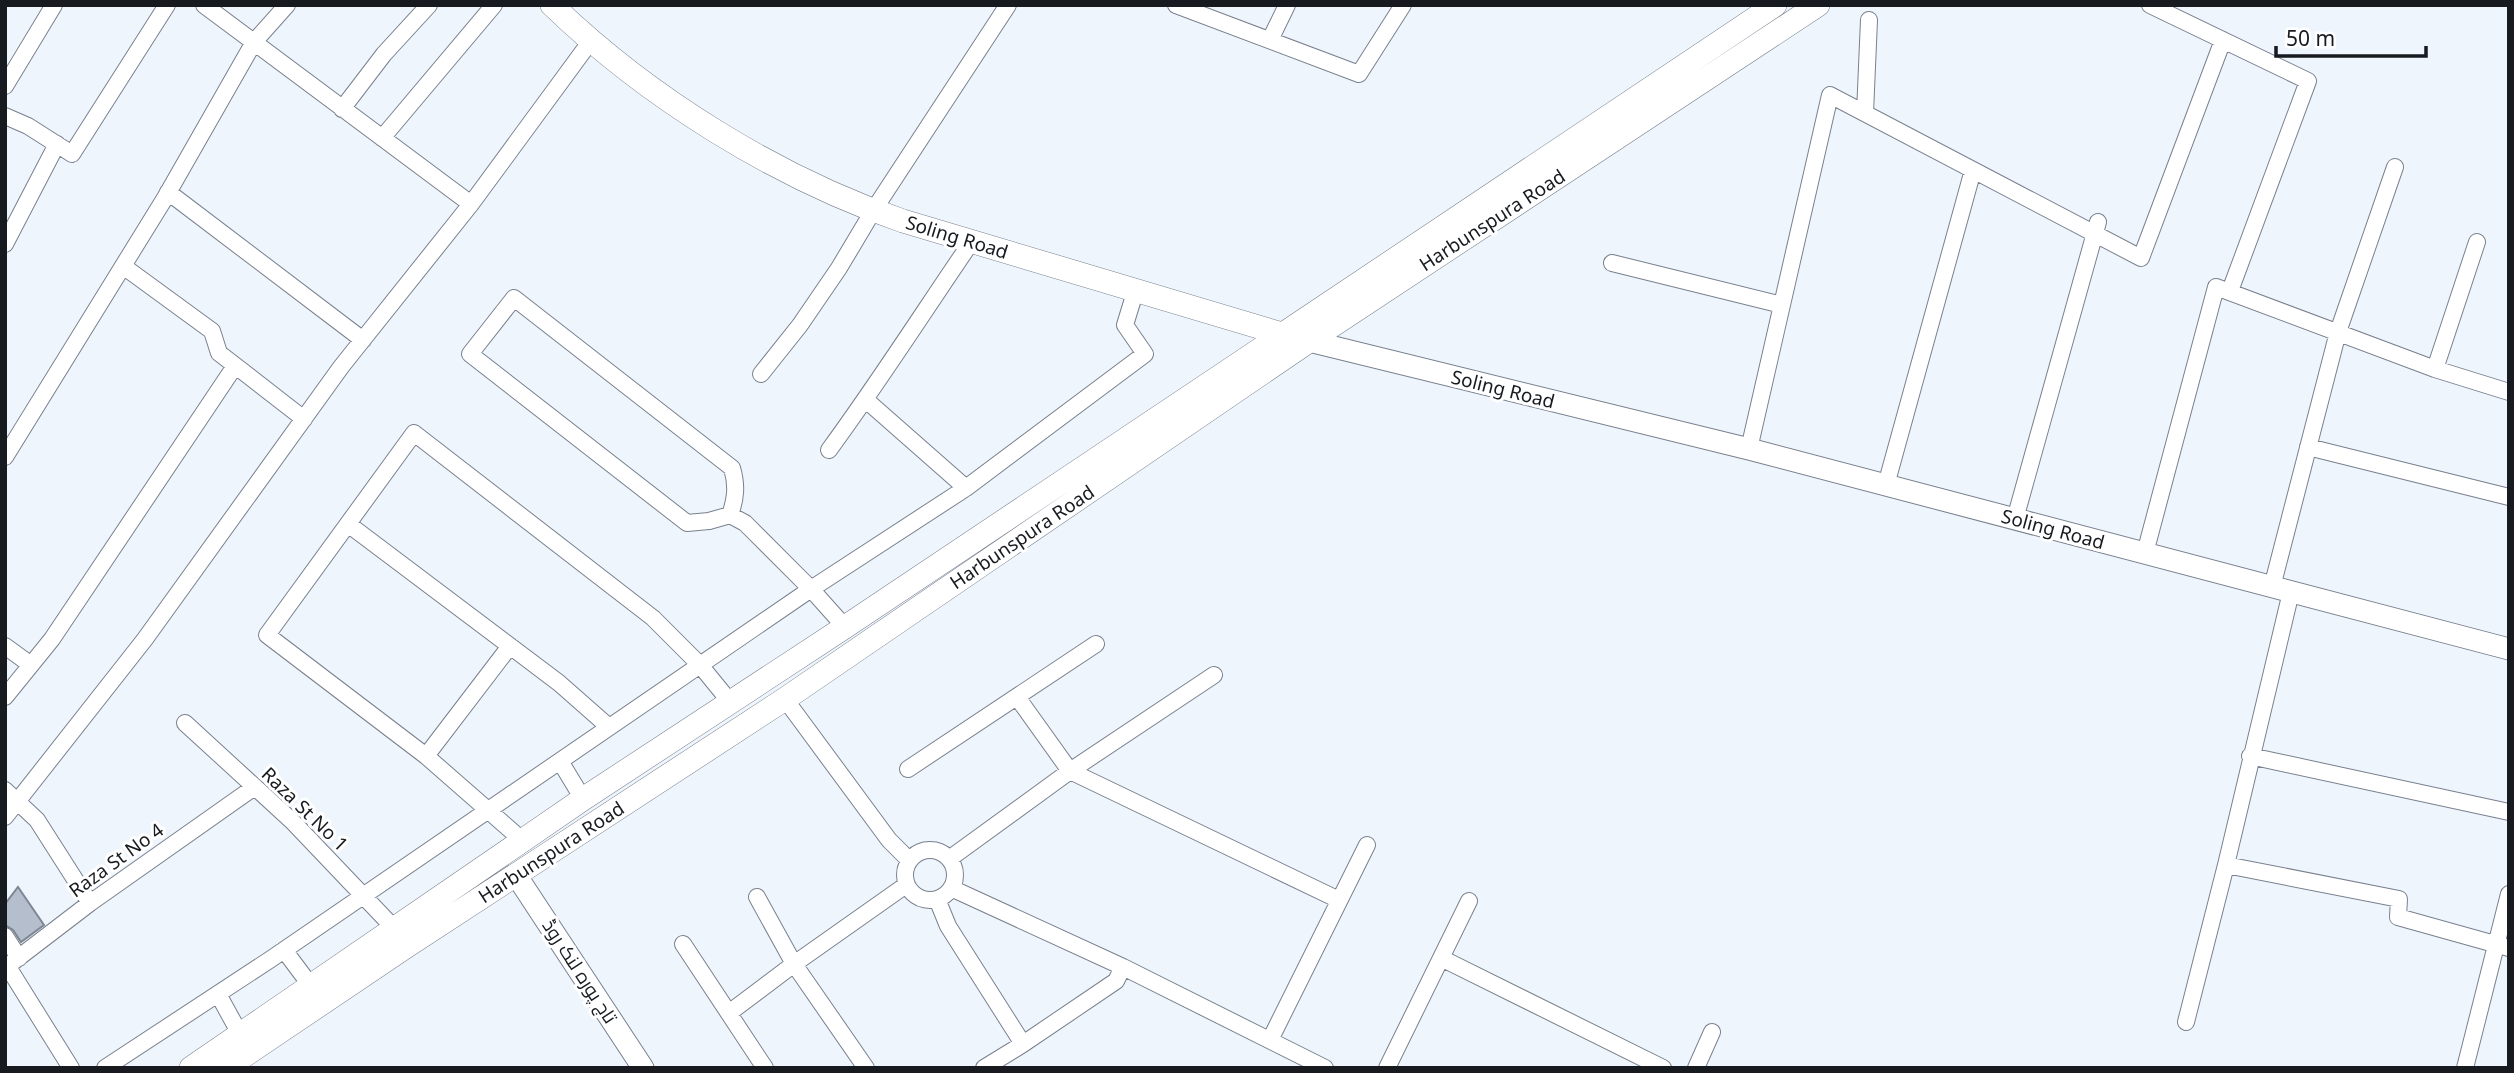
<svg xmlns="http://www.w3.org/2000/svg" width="2514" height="1073" font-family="'Noto Sans',Cairo,sans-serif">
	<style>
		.building { fill: #b5becc; stroke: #7e8693; stroke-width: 2 }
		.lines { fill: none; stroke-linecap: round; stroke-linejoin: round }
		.minor-casing { stroke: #79818e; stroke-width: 18 }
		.tertiary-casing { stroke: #79818e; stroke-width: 23 }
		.secondary-casing { stroke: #79818e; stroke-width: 24 }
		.minor { stroke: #fff; stroke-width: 16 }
		.tertiary { stroke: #fff; stroke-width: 21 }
		.secondary { stroke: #fff; stroke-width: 23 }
		.labels { text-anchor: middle; stroke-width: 6; stroke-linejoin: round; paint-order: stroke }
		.street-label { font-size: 19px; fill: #171a1f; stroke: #fff }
	</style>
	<rect width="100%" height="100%" fill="#eff5fd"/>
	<path class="building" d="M18 887 44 925 21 942 13 930 5 925V904Z"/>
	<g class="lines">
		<g class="minor-casing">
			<path id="minor" d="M204 5 471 204 590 42
				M1176 5 1359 74 1403 5
				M2150 5 2308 81 2230 291
				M1270 40 1287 5
				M5 86 54 5
				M342 109 384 54 429 5
				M1865 113 1869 20
				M5 116 28 126 72 154 167 5
				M382 138 494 5
				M168 192 363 340
				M5 244 57 144
				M1612 263 1782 305
				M123 266 212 331 219 353 304 419
				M2435 369 2477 242
				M761 374 800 325 839 268 873 211 1008 5
				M866 400 966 488
				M2308 447 2509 497
				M1749 449 1830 95 2141 258 2223 40
				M829 450C879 382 924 311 972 241
				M5 457 165 198 254 42 287 5
				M1886 485 1973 170
				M730 515C736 498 737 485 732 468L514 298 470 354 687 523 709 521 730 515 745 523 811 589 845 627
				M2015 519 2098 222
				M348 524 559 683 609 727
				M2145 553 2216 287 2435 369 2509 392
				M2272 587 2338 332 2395 167
				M2291 592 2226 865 2399 899 2398 917 2509 948
				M5 646 31 665
				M5 697 52 639 235 366
				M1017 697 1070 771 1339 900
				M785 699 889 840 909 860
				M185 723 292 821 393 927
				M426 756 510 646
				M2250 756 2509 812
				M560 761 583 799
				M908 769 1096 644
				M5 790 37 820 90 903
				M5 817 145 639 341 367 471 204
				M522 840 426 756 267 635 414 433 653 618 700 665 731 703
				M905 875a25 25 0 1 1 50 0a25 25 0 1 1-50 0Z
				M949 859 1070 771 1214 675
				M951 888 1123 967 1325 1068
				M757 897 794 964 866 1068
				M937 899 948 926 1023 1044
				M5 936 19 958
				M683 944 765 1068
				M284 950 311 986
				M1441 958 1663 1068
				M8 967 71 1068
				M5 968 90 903 253 788
				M218 994 240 1034
				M729 1013 794 964 906 885
				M2186 1022 2226 865
				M1270 1040 1367 845
				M105 1068 271 959 811 589 966 488 1145 354 1125 325 1136 289
				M984 1068 1023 1044 1116 981 1123 967
				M1387 1068 1469 901
				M1696 1068 1712 1032
				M2465 1068 2509 894"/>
		</g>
		<g class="tertiary-casing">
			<path id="tertiary" d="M1297 338 1749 449 2509 649
				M516 875 643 1068"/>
		</g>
		<g class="secondary-casing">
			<path id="secondary" d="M552 5C647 97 777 178 903 221L1282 334
				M191 1068 583 799 845 627 1775 5
				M226 1068 407 946 785 699 1309 341 1818 5"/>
		</g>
		<use href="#minor" class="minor"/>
		<use href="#tertiary" class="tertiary"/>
		<use href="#secondary" class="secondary"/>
	</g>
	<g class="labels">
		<g class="street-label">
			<text transform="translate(1492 220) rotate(-33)" y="7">Harbunspura Road</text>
			<text transform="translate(957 237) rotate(17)" y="7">Soling Road</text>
			<text transform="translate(1503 389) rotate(14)" y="7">Soling Road</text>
			<text transform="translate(2053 529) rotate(15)" y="7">Soling Road</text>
			<text transform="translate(1022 537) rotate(-34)" y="7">Harbunspura Road</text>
			<text transform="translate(305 809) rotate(44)" y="7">Raza St No 1</text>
			<text transform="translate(551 852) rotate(-33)" y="7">Harbunspura Road</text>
			<text transform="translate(116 860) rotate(-36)" y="7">Raza St No 4</text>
			<text transform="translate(580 971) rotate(57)" y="7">تاج پورہ لنک روڈ</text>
		</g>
	</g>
	<rect width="2514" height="1073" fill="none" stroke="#171a1f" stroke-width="14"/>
	<path d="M2276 46v10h150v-10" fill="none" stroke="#171a1f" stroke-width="3.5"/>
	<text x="2286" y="46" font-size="21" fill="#171a1f" stroke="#ffffff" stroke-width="5" paint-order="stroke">50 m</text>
</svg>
